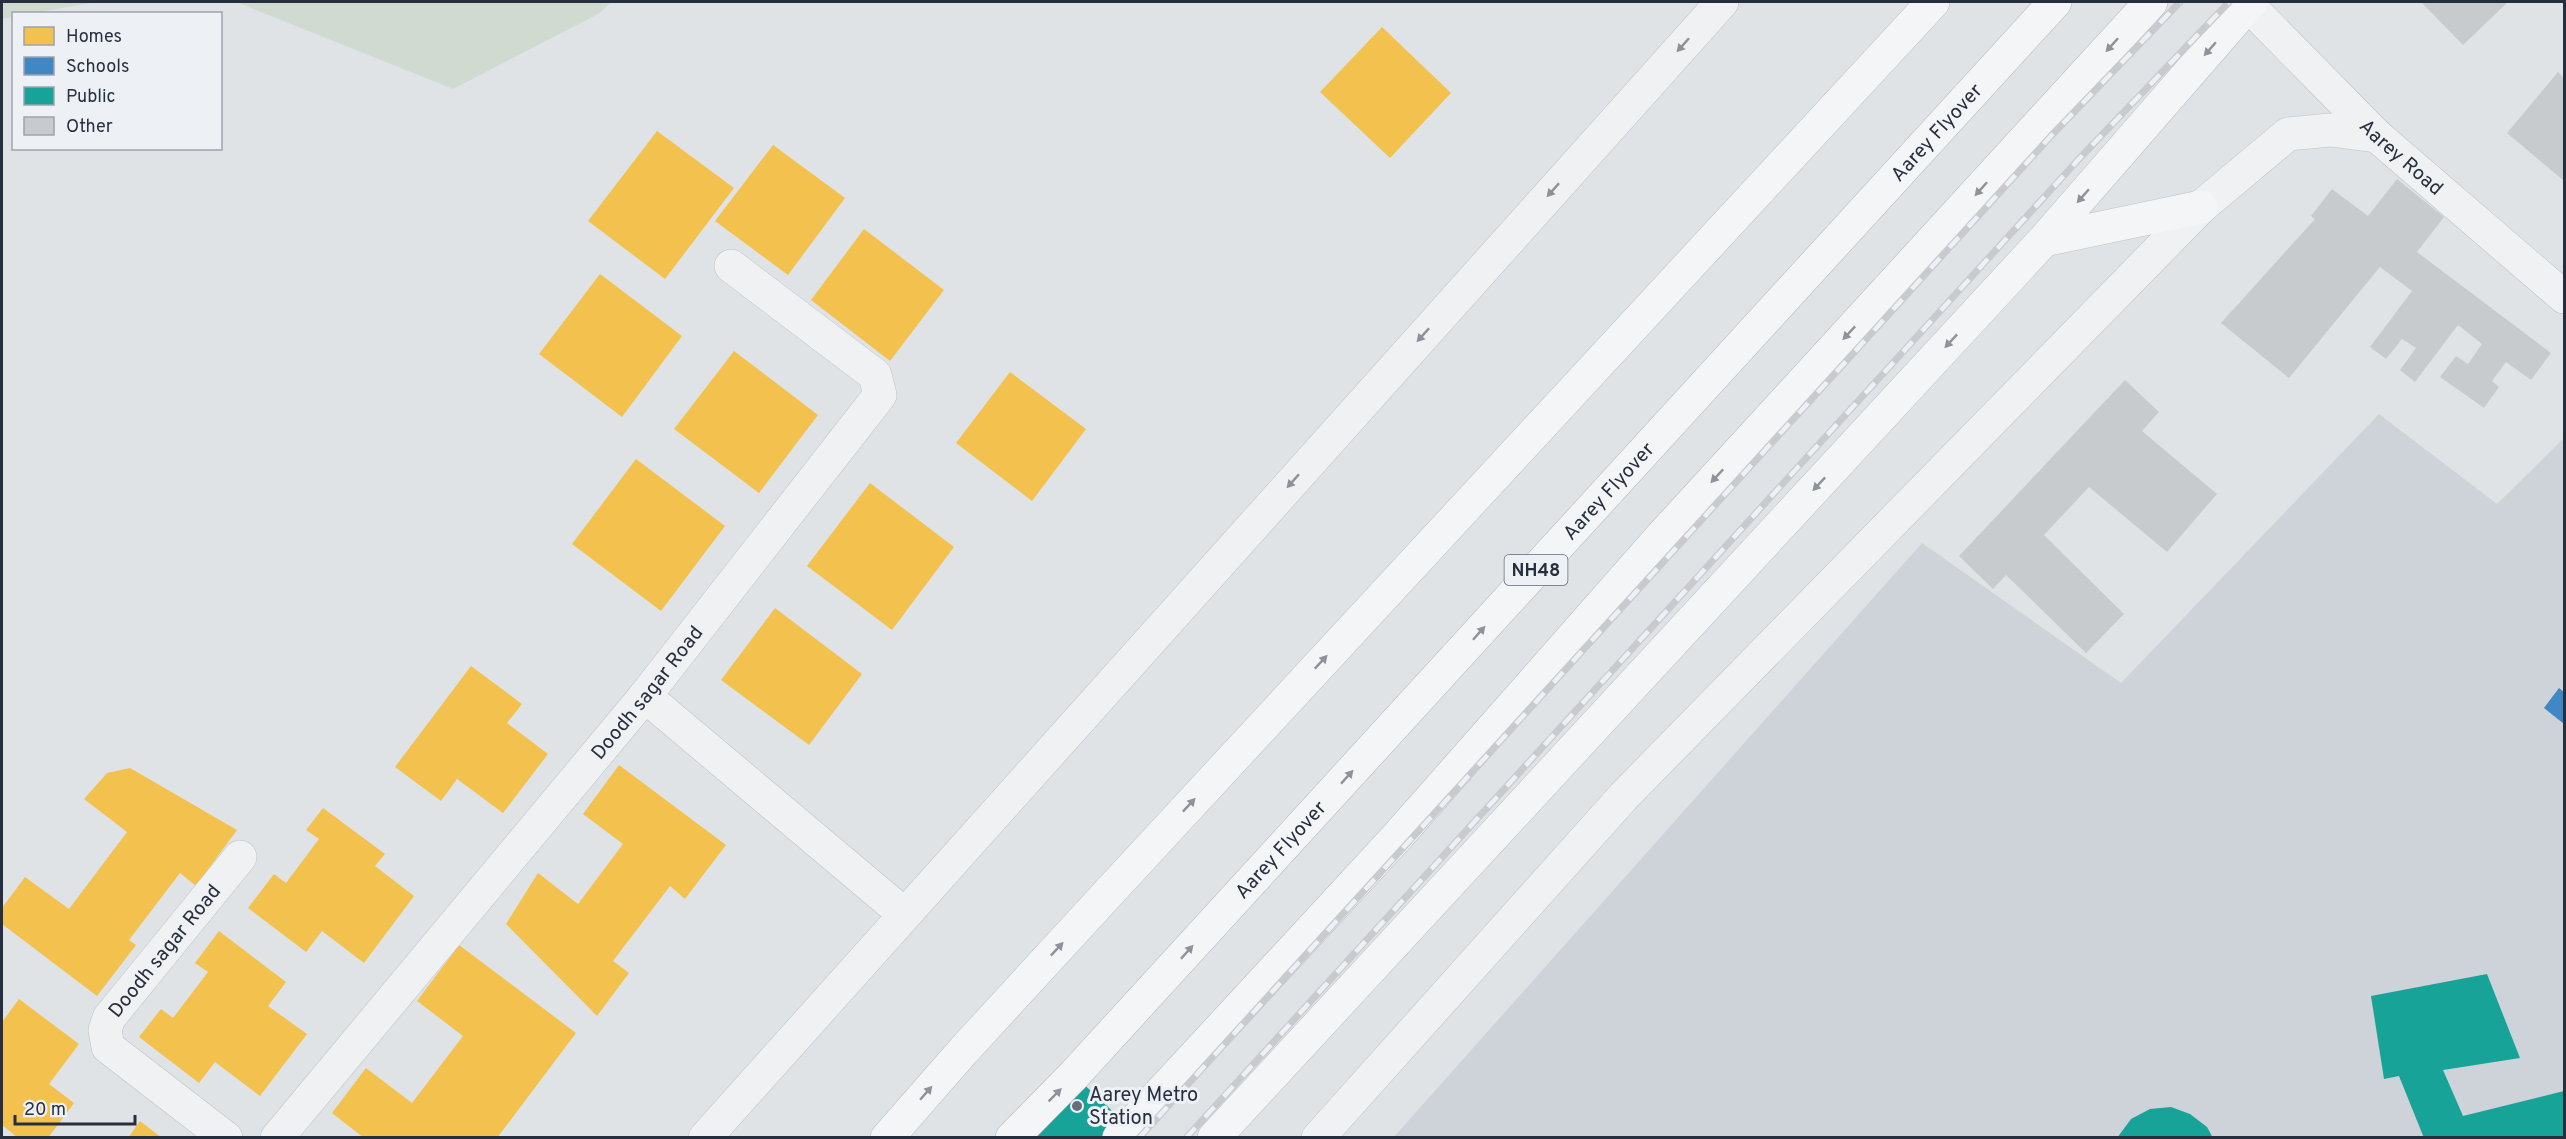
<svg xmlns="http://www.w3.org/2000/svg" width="2566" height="1139" font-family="Overpass,sans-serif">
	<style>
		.built { fill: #ced2d9 }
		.green { fill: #d0dad1 }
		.homes { fill: #f2c14e }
		.schools { fill: #3f88c5 }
		.public { fill: #17a398 }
		.building { fill: #c8cbce }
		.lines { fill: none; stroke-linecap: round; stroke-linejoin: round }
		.minor-casing { stroke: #bec1c4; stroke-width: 34 }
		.major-casing { stroke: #bcc0c4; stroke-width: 34 }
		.highway-casing { stroke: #b2b6bb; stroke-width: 34 }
		.minor { stroke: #f0f1f2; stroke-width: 33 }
		.major { stroke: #f4f5f6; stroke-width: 33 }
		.highway { stroke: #f4f5f6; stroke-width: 33 }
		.rail-casing { stroke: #c9cacd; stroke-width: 7 }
		.rail { stroke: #edf1f6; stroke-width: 4.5; stroke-dasharray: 14; stroke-linecap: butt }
		.oneway { fill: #8c9098 }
		.oneway2 { fill: #8e929a }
		.poi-dot { fill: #686e79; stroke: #edf1f6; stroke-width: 2 }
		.labels { text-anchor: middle; stroke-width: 6; stroke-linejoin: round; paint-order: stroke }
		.shield { fill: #edf1f6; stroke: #626976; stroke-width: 1.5 }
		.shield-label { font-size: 18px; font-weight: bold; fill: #272f3f }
		.street-label { font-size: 20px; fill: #272f3f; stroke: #edf1f6 }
		.poi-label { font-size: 20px; fill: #272f3f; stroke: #edf1f6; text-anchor: start }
	</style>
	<rect width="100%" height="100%" fill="#e0e3e6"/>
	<path class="built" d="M2379 414 2497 504 2564 438V1137L1393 1138 1922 543 2121 683Z"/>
	<path class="green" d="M2 2H97L33 13 14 14 13 17 2 19Z
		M236 2H611L600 13 453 89Z"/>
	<path class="homes" d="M1382 27 1451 93 1390 158 1320 92Z
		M657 131 734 188 665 279 588 221Z
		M773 145 845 198 788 275 715 221Z
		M864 229 944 290 890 361 811 300Z
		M600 274 682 336 622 417 539 354Z
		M734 351 818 415 759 493 674 429Z
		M1010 372 1086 429 1032 501 956 443Z
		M636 459 725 526 661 611 572 544Z
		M870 483 954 547 892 630 807 566Z
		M775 608 862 674 809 745 721 680Z
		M471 666 522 704 507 723 548 754 503 813 457 779 441 801 395 767Z
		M619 765 726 845 685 899 670 886 613 961 629 973 597 1016 506 924 538 873 578 904 623 844 583 814Z
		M130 768 237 830 196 886 180 873 129 940 136 945 97 996 2 924V908L25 877 69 909 127 832 84 799 107 773Z
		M323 808 385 854 375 866 414 896 364 963 322 931 306 952 248 908 274 874 286 883 319 839 306 830Z
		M219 931 286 982 268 1006 307 1034 260 1096 215 1062 199 1083 139 1037 161 1009 173 1018 208 972 195 963Z
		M459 945 576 1033 497 1138H364L332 1113 366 1068 412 1103 463 1036 417 1001Z
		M19 999 79 1044 49 1084 74 1103 48 1138H18L2 1125V1022Z
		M140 1121 162 1138H128Z"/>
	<path class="schools" d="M2559 688 2564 692V724L2544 708Z"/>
	<path class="public" d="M2487 974 2520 1058 2443 1070 2463 1116 2564 1091V1138H2424L2399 1076 2384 1079 2371 996Z
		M1074 1075 1141 1138H1018Z
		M2171 1107 2190 1114 2207 1127 2213 1138H2117L2131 1119 2150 1109Z"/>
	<path class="building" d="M2421 2H2508L2463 45Z
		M2558 72 2564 78V181L2507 133Z
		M2397 179 2444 217 2417 252 2551 353 2531 380 2506 362 2492 381 2499 387 2484 408 2440 377 2456 356 2468 364 2482 344 2458 325 2415 382 2400 370 2416 348 2402 339 2386 359 2370 347 2412 291 2380 267 2289 378 2221 323 2315 219 2311 216 2332 189 2368 216Z
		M2125 380 2159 412 2142 431 2217 494 2167 552 2089 487 2044 535 2124 614 2086 653 2006 575 1993 589 1959 556Z"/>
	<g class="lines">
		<g class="minor-casing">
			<g id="minor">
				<path id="s1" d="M2248 5 2377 136 2564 297"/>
				<path d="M645 696 904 914"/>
				<path id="s2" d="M226 1138 108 1047 105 1030 109 1018 240 857"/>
				<path id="s3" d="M277 1138 645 696 880 395 875 375 731 266"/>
				<path d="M705 1138 1722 2"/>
				<path d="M1318 1138 1624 796 2201 207 2288 134 2330 130 2377 136"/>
			</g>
		</g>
		<g class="major-casing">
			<path id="major" d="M2044 240 2201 207
				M887 1138 964 1050 1101 901 1933 2
				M1214 1138 2044 240 2251 2"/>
		</g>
		<g class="highway-casing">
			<g id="highway">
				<path id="s4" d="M1012 1138 1074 1075 2055 2"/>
				<path d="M1119 1138 1397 837 1662 536 2151 2"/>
			</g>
		</g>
		<use href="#minor" class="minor"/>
		<use href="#major" class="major"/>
		<use href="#highway" class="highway"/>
		<g class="rail-casing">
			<path id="rail" d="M1139 1138 2051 136 2180 2
				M1186 1138 2078 160 2229 2"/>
		</g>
		<use href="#rail" class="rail"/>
	</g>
	<defs><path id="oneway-solid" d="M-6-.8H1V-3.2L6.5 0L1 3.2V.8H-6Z" transform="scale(1.5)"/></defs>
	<g class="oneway">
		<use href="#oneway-solid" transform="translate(1683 45) rotate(132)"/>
		<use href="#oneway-solid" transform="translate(1553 190) rotate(132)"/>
		<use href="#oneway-solid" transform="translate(1423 335) rotate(132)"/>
		<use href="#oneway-solid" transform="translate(1293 481) rotate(132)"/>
	</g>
	<g class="oneway2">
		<use href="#oneway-solid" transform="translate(2112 45) rotate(132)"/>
		<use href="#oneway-solid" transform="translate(2210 49) rotate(131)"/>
		<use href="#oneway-solid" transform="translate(1981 189) rotate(132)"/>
		<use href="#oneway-solid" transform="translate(2083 196) rotate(131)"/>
		<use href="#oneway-solid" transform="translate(1849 333) rotate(133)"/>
		<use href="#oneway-solid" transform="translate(1951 341) rotate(133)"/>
		<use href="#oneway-solid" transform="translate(1717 476) rotate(133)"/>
		<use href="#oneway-solid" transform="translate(1819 484) rotate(133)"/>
		<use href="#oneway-solid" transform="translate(1479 633) rotate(-48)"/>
		<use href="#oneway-solid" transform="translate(1321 662) rotate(-47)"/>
		<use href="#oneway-solid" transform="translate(1347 777) rotate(-48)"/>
		<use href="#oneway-solid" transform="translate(1189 805) rotate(-47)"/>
		<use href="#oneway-solid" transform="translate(1057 949) rotate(-47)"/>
		<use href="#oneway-solid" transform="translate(1187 952) rotate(-48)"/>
		<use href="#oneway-solid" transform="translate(926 1093) rotate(-49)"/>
		<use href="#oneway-solid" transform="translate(1055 1095) rotate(-45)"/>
	</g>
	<circle class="poi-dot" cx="1077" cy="1106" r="6"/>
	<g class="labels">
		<rect class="shield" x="1504.5" y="555" width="63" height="30" rx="4.5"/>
		<g class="shield-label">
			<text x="1536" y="576">NH48</text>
		</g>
		<g class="street-label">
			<text dy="7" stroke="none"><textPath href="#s4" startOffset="1366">Aarey Flyover</textPath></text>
			<text dy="7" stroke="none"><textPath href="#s1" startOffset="216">Aarey Road</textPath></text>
			<text dy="7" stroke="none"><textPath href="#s4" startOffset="880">Aarey Flyover</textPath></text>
			<text dy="7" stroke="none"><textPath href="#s3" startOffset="579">Doodh sagar Road</textPath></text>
			<text dy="7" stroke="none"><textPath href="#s4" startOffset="394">Aarey Flyover</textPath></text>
			<text dy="7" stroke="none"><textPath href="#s2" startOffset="266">Doodh sagar Road</textPath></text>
		</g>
		<g class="poi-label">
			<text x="1089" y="1101">Aarey Metro<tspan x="1089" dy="23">Station</tspan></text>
		</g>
	</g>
	<rect width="2566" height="1139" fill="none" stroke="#272f3f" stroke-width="6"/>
	<rect x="12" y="12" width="210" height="138" fill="#edf1f6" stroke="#9ea3ad" stroke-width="1.5"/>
	<rect x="24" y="27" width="30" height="18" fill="#f2c14e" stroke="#9ea3ad" stroke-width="1.5"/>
	<text x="66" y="42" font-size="18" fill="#272f3f">Homes</text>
	<rect x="24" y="57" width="30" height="18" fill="#3f88c5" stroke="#9ea3ad" stroke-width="1.5"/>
	<text x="66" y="72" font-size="18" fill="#272f3f">Schools</text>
	<rect x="24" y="87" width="30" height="18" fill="#17a398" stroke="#9ea3ad" stroke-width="1.5"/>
	<text x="66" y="102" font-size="18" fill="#272f3f">Public</text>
	<rect x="24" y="117" width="30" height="18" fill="#c8cbce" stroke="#9ea3ad" stroke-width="1.5"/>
	<text x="66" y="132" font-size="18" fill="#272f3f">Other</text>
	<path d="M15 1115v9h120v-9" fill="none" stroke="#272f3f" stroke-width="3"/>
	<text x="24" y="1115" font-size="18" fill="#272f3f" stroke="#edf1f6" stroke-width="4.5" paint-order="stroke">20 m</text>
</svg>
